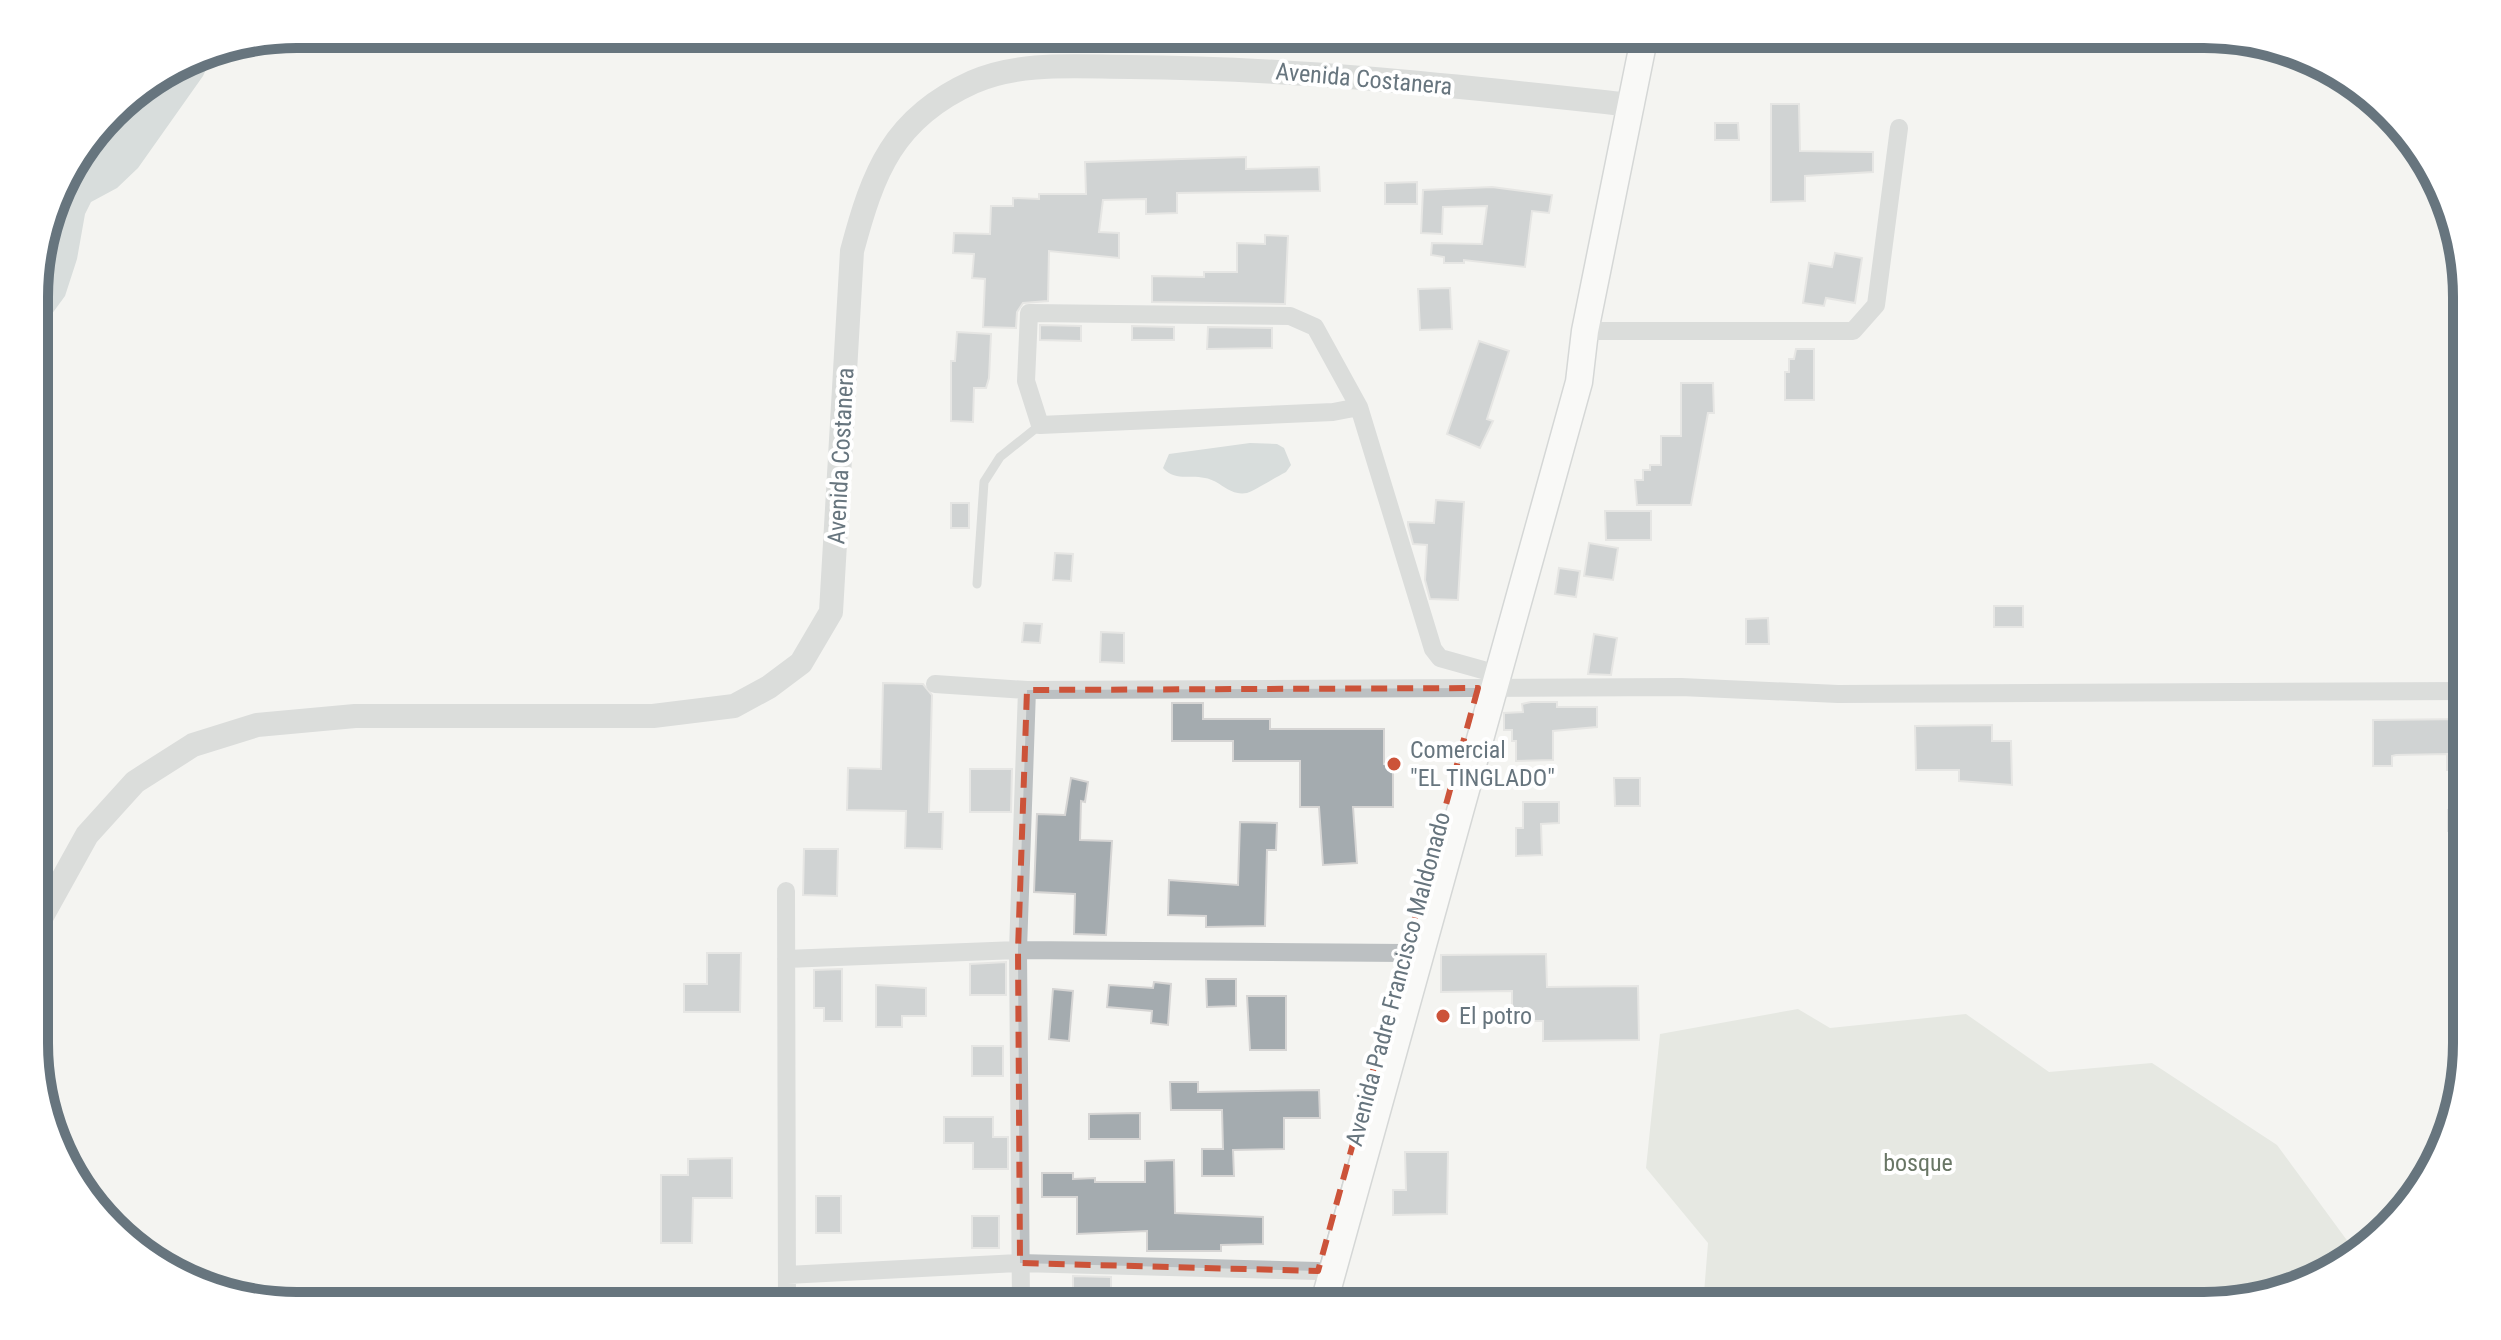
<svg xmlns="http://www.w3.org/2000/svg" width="2501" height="1340" font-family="'Roboto Condensed',sans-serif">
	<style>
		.green { fill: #d4d9d1 }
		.water { fill: #b5c0c3 }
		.building { fill: #a4abaf; stroke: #d6d5d4; stroke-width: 2 }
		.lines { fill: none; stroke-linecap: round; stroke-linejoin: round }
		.secondary-casing { stroke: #afb4b7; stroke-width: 29 }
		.service { stroke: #bcc0c2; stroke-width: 9 }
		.minor { stroke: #bcc0c2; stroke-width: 18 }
		.tertiary { stroke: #bcc0c2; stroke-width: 24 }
		.secondary { stroke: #fff; stroke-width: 26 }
		.marked { fill: none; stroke: #cc5339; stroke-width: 6; stroke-dasharray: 16 10; stroke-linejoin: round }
		.poi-dot { fill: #cc5339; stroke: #fff; stroke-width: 3 }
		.labels { text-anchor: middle; stroke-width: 8; stroke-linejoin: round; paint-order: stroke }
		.street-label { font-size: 24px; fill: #67757e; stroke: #fff }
		.poi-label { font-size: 24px; fill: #67757e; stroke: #fff; text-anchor: start }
		.park-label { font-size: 24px; fill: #697665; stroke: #fff }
		.rim { fill: none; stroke: #67757e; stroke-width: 10 }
	</style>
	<rect width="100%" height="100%" fill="#f4f4f1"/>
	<path class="green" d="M1798 1009 1830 1028 1966 1014 2049 1072 2152 1063 2277 1145 2357 1254 2350 1262 2221 1305 1703 1306 1708 1243 1646 1168 1660 1034Z"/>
	<path class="water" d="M215 50 203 76 138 168 117 188 91 202 85 214 77 259 65 296 46 322 35 330V279L61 180 123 100 197 54Z
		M1250 443 1277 444 1284 448 1291 465 1286 472C1276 477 1254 491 1247 493 1228 496 1222 481 1205 478 1189 474 1176 482 1163 468L1169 454Z"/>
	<path class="building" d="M1771 104H1799L1800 151 1873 152V172L1805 176V201L1771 202Z
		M1715 123H1738L1739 140H1715Z
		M1246 157V169L1319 167 1320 191 1177 193V213L1146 214V199L1103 200 1099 232 1119 233V258L1049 251 1048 301 1023 303 1017 312 1016 328 983 327 985 279 972 278 974 254 953 253 954 233 990 234 991 206H1013V198L1039 199V194H1086L1085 162Z
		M1417 182V204H1385V183Z
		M1492 187 1552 195 1549 213 1532 211 1525 267 1464 260V263H1444V257L1431 255 1432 243 1482 244 1487 206 1443 207 1442 234 1421 233 1423 190Z
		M1265 235 1288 236 1285 304 1152 302V276L1204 277V272H1237V243L1265 244Z
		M1835 253 1862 258 1855 303 1826 298 1824 306 1803 303 1809 263 1832 267Z
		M1450 288 1452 329 1420 330 1418 289Z
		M1040 325 1081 326V341L1040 340Z
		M1132 326 1174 327V340H1132Z
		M1208 327 1272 328V348L1207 349Z
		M957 332 991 334 989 378 986 388H974L973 422 951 421V361H955Z
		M1479 341 1509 351 1487 419 1493 421 1480 448 1447 434Z
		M1796 349H1814V400H1785V372H1789V359H1794Z
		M1681 383H1713L1714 413H1708L1691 505H1637L1635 480H1643V470H1650V465H1661V436H1681Z
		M1436 500 1464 502 1458 600 1430 599 1425 580 1427 545 1413 544 1408 525V522L1434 523Z
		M951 503H969V528H951Z
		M1605 511H1651V540H1606Z
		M1589 543 1618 548 1613 580 1584 576Z
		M1055 553 1073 554 1071 581 1053 580Z
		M1559 568 1580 571 1576 597 1555 594Z
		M1994 606H2023V627H1994Z
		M1768 618 1769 644H1746V619Z
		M1024 623 1042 624 1040 643 1022 642Z
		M1101 632 1124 633V663L1100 662Z
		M1594 634 1617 638 1611 675 1588 674Z
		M883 683 923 684 932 695 929 812H943L942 849 905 848 906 811 847 810 848 768 881 769Z
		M1531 702H1557V707H1597V727L1553 731V760L1516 761V741H1512V730H1504V713L1523 712 1522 704Z
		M1172 703H1203V719H1270V729H1384V764H1393V807H1353L1357 863 1323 865 1319 807H1300V761H1233V741H1172Z
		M2466 719V770H2447V754L2396 755 2392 756V766H2373V720Z
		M1992 725V741H2011L2012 785 1959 781V770H1916L1915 726Z
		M970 769H1012L1011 812H970Z
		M1071 778 1088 782 1085 802 1081 801 1080 840 1112 841 1106 935 1074 934 1075 894 1034 892 1037 814 1065 815Z
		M1614 778H1640V806H1615Z
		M1523 802H1559V823L1541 824 1542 855 1516 856V828H1523Z
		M2448 810H2466V831H2448Z
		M1240 822 1277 823 1276 850H1267L1265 926 1206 927V916L1168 915 1169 880 1238 885Z
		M804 849H838L837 896 803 895Z
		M707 953H741L740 1012H684V984H707Z
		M1546 954 1547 987 1638 986 1639 1040 1543 1041V1021H1512V991L1441 992V955Z
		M1006 962V995H970V964Z
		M842 969V1021H824V1008H814V970Z
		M1206 979H1236V1006L1207 1007Z
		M1154 982 1171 984 1168 1025 1151 1023 1152 1011 1107 1007 1109 985 1153 988Z
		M876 985 926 988V1016H902V1027H876Z
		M1053 989 1073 991 1069 1041 1049 1039Z
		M1247 996H1286V1050H1250Z
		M972 1046H1003V1076H972Z
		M1170 1082H1198V1092L1319 1090 1320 1118H1284V1149L1233 1150 1234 1176H1202V1149H1223L1222 1110H1171Z
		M1140 1113V1139H1089V1114Z
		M944 1117H993V1137H1008V1169H973V1143H944Z
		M1405 1152H1448L1447 1214 1393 1215V1190H1406Z
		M732 1158V1198H693L692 1243H661V1175H688V1159Z
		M1174 1160 1175 1213 1263 1217V1244L1221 1245V1251H1147V1231L1077 1234V1197H1042V1173H1073V1179L1095 1178V1182H1145V1161Z
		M816 1196H841V1233H816Z
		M972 1216H999V1248H972Z
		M1073 1276 1111 1277V1305H1073Z"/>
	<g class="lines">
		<g class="secondary-casing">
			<path id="secondary" d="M1323 1306 1579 382 1585 331 1645 34"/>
		</g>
		<path class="service" d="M977 584 984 482 1000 457 1040 425"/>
		<path class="minor" d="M1585 331H1853L1876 305 1899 128
			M1359 407 1333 412 1040 425 1026 381 1029 313 1290 316 1315 327 1359 407 1433 649 1440 658 1483 670
			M935 684 1027 690 1681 687 1838 694 2466 691
			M786 891 787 1306
			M786 959 1018 950 1405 953
			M787 1275 1020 1263 1318 1271
			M1021 1306 1018 950 1027 690"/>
		<path class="tertiary" d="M36 927 87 835 135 782 193 745 257 725 355 716H653L734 706 769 687 801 663 831 612 852 251C873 172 893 118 973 82 1020 61 1079 67 1130 67 1298 68 1465 87 1632 105"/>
		<use href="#secondary" class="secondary"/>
	</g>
	<path d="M0 0H2501V1340H0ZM1478 688 1318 1271 1020 1263 1018 950 1027 690Z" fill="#f4f4f1" fill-opacity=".55" fill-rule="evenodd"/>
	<path class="marked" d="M1478 688 1318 1271 1020 1263 1018 950 1027 690Z"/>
	<g class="poi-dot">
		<circle cx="1394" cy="764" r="8"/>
		<circle cx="1443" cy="1016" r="8"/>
	</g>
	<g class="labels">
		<g class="street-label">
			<text transform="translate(1364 79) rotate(5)" y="8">Avenida Costanera</text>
			<text transform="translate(841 456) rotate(-87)" y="8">Avenida Costanera</text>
			<text transform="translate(1398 979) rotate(-75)" y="8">Avenida Padre Francisco Maldonado</text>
		</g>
		<g class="poi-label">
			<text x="1410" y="758">Comercial<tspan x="1410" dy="28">"EL TINGLADO"</tspan></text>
			<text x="1459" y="1024">El potro</text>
		</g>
		<g class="park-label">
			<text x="1918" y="1171">bosque</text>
		</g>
	</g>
	<path d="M0 0H2501V1340H0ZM297 48H2204A249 249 0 0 1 2453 297V1043A249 249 0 0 1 2204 1292H297A249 249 0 0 1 48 1043V297A249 249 0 0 1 297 48Z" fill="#fff" fill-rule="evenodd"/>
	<path class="rim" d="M297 48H2204A249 249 0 0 1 2453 297V1043A249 249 0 0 1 2204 1292H297A249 249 0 0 1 48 1043V297A249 249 0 0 1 297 48Z"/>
</svg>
